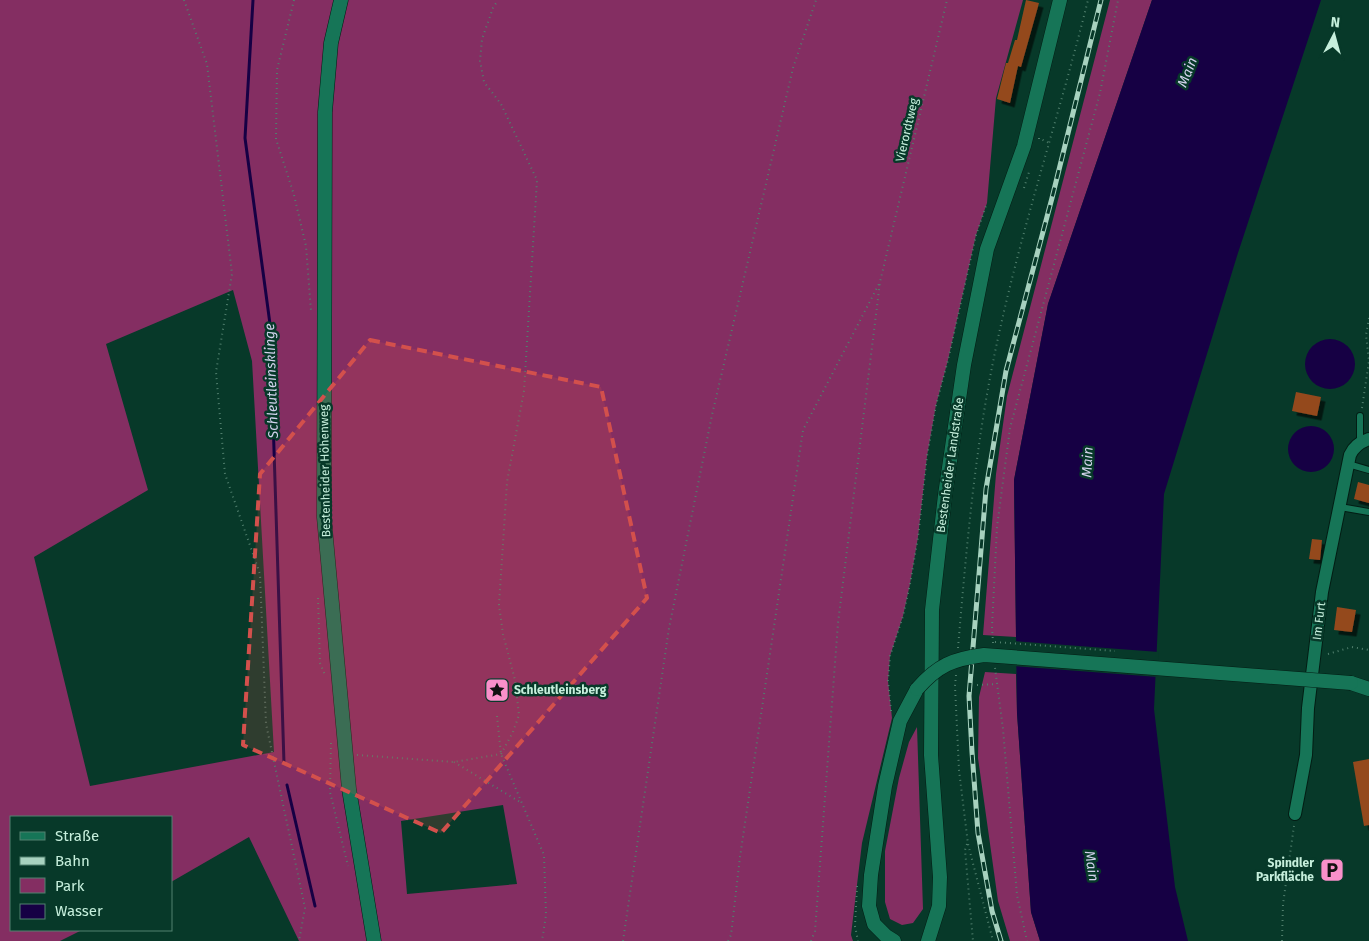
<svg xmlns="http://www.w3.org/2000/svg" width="1369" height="941" font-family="'Fira Sans',sans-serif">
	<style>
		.green { fill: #842e62; fill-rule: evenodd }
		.water { fill: #160044 }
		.pier { fill: #073929 }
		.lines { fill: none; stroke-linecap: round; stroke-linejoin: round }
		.stream { stroke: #160044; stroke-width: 3 }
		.building { fill: #94481e; filter: url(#shadow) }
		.service-casing { stroke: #031d14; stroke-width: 8 }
		.minor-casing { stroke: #031d14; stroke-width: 14 }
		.tertiary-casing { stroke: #031d14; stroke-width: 15 }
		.secondary-casing { stroke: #031d14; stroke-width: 15 }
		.path { stroke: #507f6d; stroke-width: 2; stroke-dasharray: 1 4; stroke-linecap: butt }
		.service { stroke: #167557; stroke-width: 6 }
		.minor { stroke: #167557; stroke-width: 12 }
		.tertiary { stroke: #167557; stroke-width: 14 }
		.secondary { stroke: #167557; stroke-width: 14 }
		.rail-casing { stroke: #a7d2bf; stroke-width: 5 }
		.rail { stroke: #073929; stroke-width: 3; stroke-dasharray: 9; stroke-linecap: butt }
		.secondary-bridge-casing { stroke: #031d14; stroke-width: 15; stroke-linecap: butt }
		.path-bridge { stroke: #507f6d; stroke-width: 2; stroke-dasharray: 1 4; stroke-linecap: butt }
		.secondary-bridge { stroke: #167557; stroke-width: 14 }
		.marked { fill: #d3504c; fill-opacity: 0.2; stroke: #d3504c; stroke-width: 4; stroke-dasharray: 10 6; stroke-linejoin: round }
		.labels { text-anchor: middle; stroke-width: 5; stroke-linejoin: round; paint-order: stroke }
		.street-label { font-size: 12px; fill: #c6efdc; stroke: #073929 }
		.poi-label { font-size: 12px; font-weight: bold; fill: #c6efdc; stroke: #073929; text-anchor: start }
		.water-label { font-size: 14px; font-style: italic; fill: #d2d2ec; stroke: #073929 }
	</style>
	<defs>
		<filter id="shadow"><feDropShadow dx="4.5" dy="4.5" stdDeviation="0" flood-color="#0009"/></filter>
	</defs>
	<rect width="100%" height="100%" fill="#073929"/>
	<path class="green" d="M0 0H1023L996 98 987 203 976 235 948 360 936 405 927 456 918 537 910 584 903 616 890 656 888 681 892 718 862 843 851 935 853 941H299L249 837 171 882V817H11V930H82L60 941H0ZM233 290 252 361 274 752 90 786 34 557 148 490 106 344ZM503 805 517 884 407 894 401 821Z
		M1110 0H1152L1048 304 1014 480 1016 637 983 635 996 474 1007 396Z
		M985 672 1016 674 1017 713 1031 912 1040 941H1010L998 901 978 758 979 697Z
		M917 727 923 909 913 923 902 925 890 919 885 902V851L899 778 909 742Z"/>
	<path class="water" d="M1152 0H1321L1237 256 1164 494 1154 709 1175 887 1188 941H1040L1031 912 1017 713 1014 480 1048 304Z
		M1305 364a25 25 0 1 1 50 0a25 25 0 1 1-50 0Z
		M1288 449a23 23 0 1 1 46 0a23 23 0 1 1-46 0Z"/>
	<path class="pier" d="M1014 641 1159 652 1158 677 1014 666Z"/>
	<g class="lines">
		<path class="stream" d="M253 0 245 138 270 324 284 763
			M287 785 315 906"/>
	</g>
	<path class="building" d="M1026 0 1039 3 1021 67 1018 66 1010 103 997 99 1006 63H1008L1015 40H1017Z
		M1296 392 1321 397 1317 416 1292 411Z
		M1358 482 1369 485V503L1354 499Z
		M1312 539 1322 540 1320 560 1309 559Z
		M1337 607 1356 610 1352 632 1334 630Z
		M1369 759V825L1364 826 1353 762Z"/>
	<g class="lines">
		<g class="service-casing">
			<path id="service" d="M1360 416V442
				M1348 464 1369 470
				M1340 507 1369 512"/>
		</g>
		<g class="minor-casing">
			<path id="minor" d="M1295 814 1306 755 1308 708 1322 592 1350 455C1354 446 1360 442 1369 439"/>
		</g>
		<g class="tertiary-casing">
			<path id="tertiary" d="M341 0 331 43 325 112 324 517 349 789 374 941"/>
		</g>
		<g class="secondary-casing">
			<path id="secondary" d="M1351 683 1369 689
				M894 941 886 936 874 924 869 906 871 875 885 786 900 721 917 689
				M928 941 939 906 940 877 931 755 932 610 945 495 964 365 987 249 1024 146 1060 0"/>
		</g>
		<path class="path" d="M184 0 207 64 232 274 216 372 225 474 260 574 266 724 305 908 299 941
			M294 0 277 70 276 139 294 195 306 246 311 311
			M1039 139V138L1049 143
			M1024 188 1029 172
			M1362 408 1369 361 1366 335 1369 318
			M318 598 320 663 325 675
			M993 643 992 627 997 527 1010 428 1100 93 1118 0
			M958 648C965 565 972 482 986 400 1009 264 1055 133 1088 0
			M1328 654 1352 647 1369 650
			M995 668 1003 729 1017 895 1027 941
			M956 675 955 686 959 770 968 844 993 941
			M977 685 997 684
			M891 711 888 681 890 656 903 616 910 584 918 537 927 456 936 405 948 360 976 235 987 203
			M497 716 501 754 544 855 546 915 542 941
			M331 743 330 792 348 866
			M357 755 454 762 501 754 513 732 519 715 515 680 503 634 499 605 507 482 524 391 537 180 501 104 484 82 480 61 482 39 493 8 498 0
			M454 762 520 802
			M967 844 965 850 973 941
			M857 886 855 926 858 941
			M623 941 669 628 712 415 793 68 816 0
			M728 941 731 935 740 857 803 430 879 284
			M811 941 815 931 838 623 880 282 947 0
			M1282 941 1283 904 1294 826"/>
		<use href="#service" class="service"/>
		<use href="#minor" class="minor"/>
		<use href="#tertiary" class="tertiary"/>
		<use href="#secondary" class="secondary"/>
		<g class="rail-casing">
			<path id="rail" d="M1001 941 992 911 978 833 972 752 969 696 986 489 1006 371 1052 198 1101 0"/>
		</g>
		<use href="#rail" class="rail"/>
		<g class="secondary-bridge-casing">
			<path id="secondary-bridge" d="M917 689C938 665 953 659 984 655L1351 683"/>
		</g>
		<path class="path-bridge" d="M995 642 1115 651"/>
		<use href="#secondary-bridge" class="secondary-bridge"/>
	</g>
	<path class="marked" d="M370 340 601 387 647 598 441 833 243 745 260 474Z"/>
	<defs>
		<g id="sight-square" transform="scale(1.25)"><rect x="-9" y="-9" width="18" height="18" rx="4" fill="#f990ca" stroke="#073929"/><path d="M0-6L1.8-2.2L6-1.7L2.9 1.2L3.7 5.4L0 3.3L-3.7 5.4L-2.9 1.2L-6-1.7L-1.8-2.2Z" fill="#111"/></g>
		<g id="parking-square" transform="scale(1.25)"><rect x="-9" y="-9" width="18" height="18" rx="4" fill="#f990ca" stroke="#073929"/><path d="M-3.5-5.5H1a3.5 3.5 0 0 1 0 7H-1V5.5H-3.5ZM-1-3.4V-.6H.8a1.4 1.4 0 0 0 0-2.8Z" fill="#111"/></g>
	</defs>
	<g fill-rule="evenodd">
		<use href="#sight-square" x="497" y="690"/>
		<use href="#parking-square" x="1332" y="870"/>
	</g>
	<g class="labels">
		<g class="street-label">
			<text transform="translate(907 130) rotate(-77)" y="4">Vierordtweg</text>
			<text transform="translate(950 465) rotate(-82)" y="4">Bestenheider Landstraße</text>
			<text transform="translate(325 471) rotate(-91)" y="4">Bestenheider Höhenweg</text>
			<text transform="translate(1319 621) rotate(-83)" y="4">Im Furt</text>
		</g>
		<g class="poi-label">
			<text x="514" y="694">Schleutleinsberg</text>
			<text x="1314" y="867" text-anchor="end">Spindler<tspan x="1314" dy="14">Parkfläche</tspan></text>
		</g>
		<g class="water-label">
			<text transform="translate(1187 72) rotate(-68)" y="5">Main</text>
			<text transform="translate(271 381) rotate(-92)" y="5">Schleutleinsklinge</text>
			<text transform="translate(1087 462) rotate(-87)" y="5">Main</text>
			<text transform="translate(1092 866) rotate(81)" y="5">Main</text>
		</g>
	</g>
	<rect x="10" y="816" width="162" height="115" fill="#073929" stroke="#538271"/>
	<rect x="20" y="832" width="25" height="8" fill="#167557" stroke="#538271"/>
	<text x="55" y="841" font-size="15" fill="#c6efdc">Straße</text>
	<rect x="20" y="857" width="25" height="8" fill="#a7d2bf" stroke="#538271"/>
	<text x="55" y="866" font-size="15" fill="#c6efdc">Bahn</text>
	<rect x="20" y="878" width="25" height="15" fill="#842e62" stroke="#538271"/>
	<text x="55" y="891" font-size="15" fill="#c6efdc">Park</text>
	<rect x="20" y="904" width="25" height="15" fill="#160044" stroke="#538271"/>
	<text x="55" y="916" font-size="15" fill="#c6efdc">Wasser</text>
	<g transform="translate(1334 35) rotate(6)" stroke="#073929" stroke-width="4" paint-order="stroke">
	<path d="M0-4L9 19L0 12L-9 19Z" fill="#c6efdc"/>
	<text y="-8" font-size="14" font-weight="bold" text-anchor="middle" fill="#c6efdc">N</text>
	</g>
</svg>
